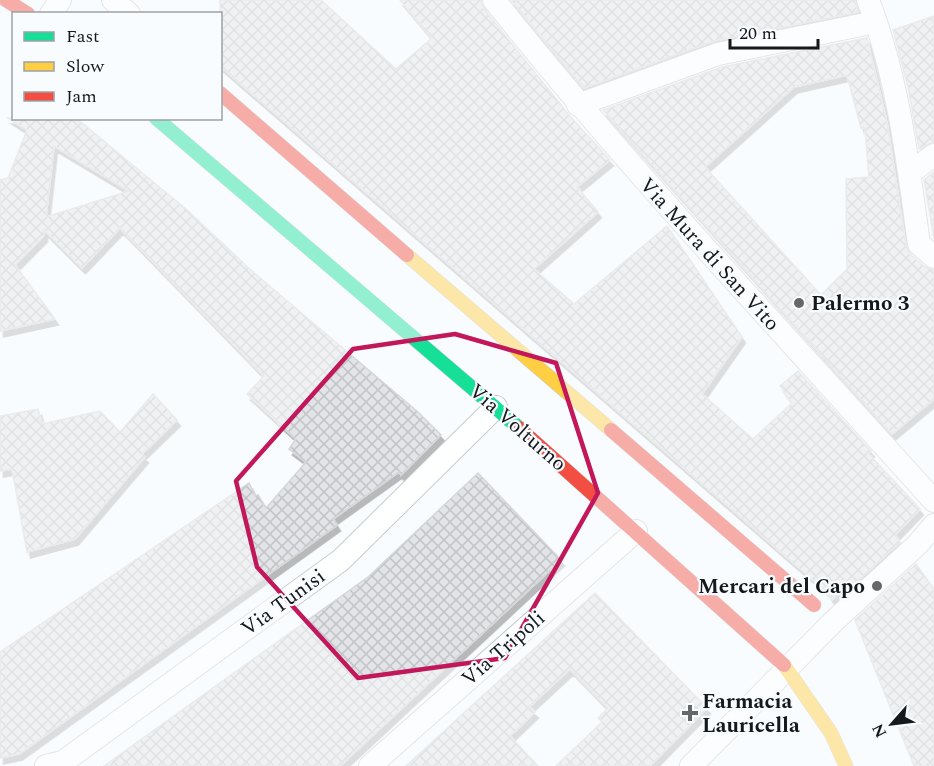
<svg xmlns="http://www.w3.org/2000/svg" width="934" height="766" font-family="Spectral,serif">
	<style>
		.building { fill: url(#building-cross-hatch); stroke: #d5d7d9; stroke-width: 1.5; fill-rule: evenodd; filter: url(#shadow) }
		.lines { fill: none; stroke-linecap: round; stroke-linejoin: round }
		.street-casing { stroke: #c9cbcd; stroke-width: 24 }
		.fast-casing { stroke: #c9cbcd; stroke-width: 15 }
		.slow-casing { stroke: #c9cbcd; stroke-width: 15 }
		.jam-casing { stroke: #c9cbcd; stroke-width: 15 }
		.street { stroke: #feffff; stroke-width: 22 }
		.fast { stroke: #16e098; stroke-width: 14 }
		.slow { stroke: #ffcf43; stroke-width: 14 }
		.jam { stroke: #f24e42; stroke-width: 14 }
		.marked { fill: none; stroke: #c2185b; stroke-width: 4.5; stroke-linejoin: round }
		.poi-dot { fill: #65686b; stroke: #f8fcff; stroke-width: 2 }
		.labels { text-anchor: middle; stroke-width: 4.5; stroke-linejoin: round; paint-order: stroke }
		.street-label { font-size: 21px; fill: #16191c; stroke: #f8fcff }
		.poi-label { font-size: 21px; font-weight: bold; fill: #16191c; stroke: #f8fcff; text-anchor: start }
	</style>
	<defs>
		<pattern id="building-cross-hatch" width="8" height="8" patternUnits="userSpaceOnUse" patternTransform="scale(1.5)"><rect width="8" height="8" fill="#e2e4e7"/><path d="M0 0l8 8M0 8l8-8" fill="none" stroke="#c1c3c6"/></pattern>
		<filter id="shadow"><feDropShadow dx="3.5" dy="6" stdDeviation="0" flood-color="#0004"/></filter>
	</defs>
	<rect width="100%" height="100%" fill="#f9fcfe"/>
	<path class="building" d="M220 0H321L396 69 432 38 400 0H481L484 9 569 115 610 160 577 187 598 212 534 269 574 304 667 226 742 337 702 394 753 439 792 403 780 386 798 371 871 451 868 453 920 509 895 535 900 542 843 594 841 590 832 600 826 591 220 66Z
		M511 0H855L858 12 714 41 584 88Z
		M934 16V142L919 149 908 87 893 30Z
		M867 38 887 123 906 246 910 254 925 267 934 270V399L892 434 603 110 722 67ZM847 75 861 128H865L869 177 846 179 847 269 821 295 705 167 794 87Z
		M8 118H76L186 209 252 271 418 412 441 435 401 475 399 472 333 519 337 525 19 754 0 758V652L249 483 255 496 258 495 266 508 306 462 289 449 296 439 247 394 264 376 120 228 82 268 44 230V236L15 265 55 319 0 331V180L8 178 27 130ZM54 146 129 191 46 217Z
		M934 172V239L924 180Z
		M153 394 177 420 142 454 145 457 75 539 27 552 12 469 0 471V416L38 409 42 424 100 411 120 432Z
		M478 473 561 560 340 766H104L368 577Z
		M916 564 934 589V766H914L855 620Z
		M595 593 707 708 650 766H556L602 722 598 718 608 708 570 669 529 707 535 712 510 736 538 766H406Z"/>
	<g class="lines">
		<g class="street-casing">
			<path id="street" d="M113 0 129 14
				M494 0C633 174 785 335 934 501
				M868 0C898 77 908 163 919 244L934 257
				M51 14 60 0
				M578 105 718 54 876 22
				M910 173 934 155
				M46 766 63 762 341 560 496 407
				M370 766 636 531
				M691 766 834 621 917 545 934 525"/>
		</g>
		<g class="fast-casing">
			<path id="fast" d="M156 118 519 428"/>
		</g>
		<g class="slow-casing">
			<path id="slow" d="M407 255 611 430
				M784 665 831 733 846 766"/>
		</g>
		<g class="jam-casing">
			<path id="jam" d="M6 0 28 14
				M220 93 407 255
				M519 428 784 665
				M611 430 814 605"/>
		</g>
		<use href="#street" class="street"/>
		<use href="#fast" class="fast"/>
		<use href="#slow" class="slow"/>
		<use href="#jam" class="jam"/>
	</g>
	<path d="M0 0H934V766H0ZM455 334 556 363 598 493 505 658 358 678 257 567 236 481 353 349Z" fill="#f9fcfe" fill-opacity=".55" fill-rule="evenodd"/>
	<path class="marked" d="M455 334 556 363 598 493 505 658 358 678 257 567 236 481 353 349Z"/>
	<g class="poi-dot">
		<circle cx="799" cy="303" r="6"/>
		<circle cx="877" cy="586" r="6"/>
		<path d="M687 704h6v6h6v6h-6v6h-6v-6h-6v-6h6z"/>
	</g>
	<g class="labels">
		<g class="street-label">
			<text transform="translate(710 254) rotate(48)" y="7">Via Mura di San Vito</text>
			<text transform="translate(518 427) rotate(41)" y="7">Via Volturno</text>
			<text transform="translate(283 602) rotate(-36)" y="7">Via Tunisi</text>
			<text transform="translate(503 648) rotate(-41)" y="7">Via Tripoli</text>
		</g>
		<g class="poi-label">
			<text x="811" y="310">Palermo 3</text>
			<text x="865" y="593" text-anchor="end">Mercari del Capo</text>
			<text x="702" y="708">Farmacia<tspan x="702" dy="24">Lauricella</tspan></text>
		</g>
	</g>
	<rect x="12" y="12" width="210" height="108" fill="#f8fcff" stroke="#9ea1a4" stroke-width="1.5"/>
	<rect x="24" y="32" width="30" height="9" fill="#16e098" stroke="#9ea1a4" stroke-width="1.5"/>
	<text x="66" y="42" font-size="18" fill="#16191c">Fast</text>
	<rect x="24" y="62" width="30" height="9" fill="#ffcf43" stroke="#9ea1a4" stroke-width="1.5"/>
	<text x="66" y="72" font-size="18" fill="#16191c">Slow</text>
	<rect x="24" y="92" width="30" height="9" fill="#f24e42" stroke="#9ea1a4" stroke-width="1.5"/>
	<text x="66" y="102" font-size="18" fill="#16191c">Jam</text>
	<g transform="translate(892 724) rotate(242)" stroke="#f8fcff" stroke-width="4.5" paint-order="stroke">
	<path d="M0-4.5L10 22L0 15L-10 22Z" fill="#16191c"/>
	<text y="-9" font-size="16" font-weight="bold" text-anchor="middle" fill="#16191c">N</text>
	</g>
	<path d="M730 39v9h88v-9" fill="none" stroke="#16191c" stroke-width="3"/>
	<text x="739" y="39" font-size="18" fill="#16191c" stroke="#f8fcff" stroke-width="4.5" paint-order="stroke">20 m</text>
</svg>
